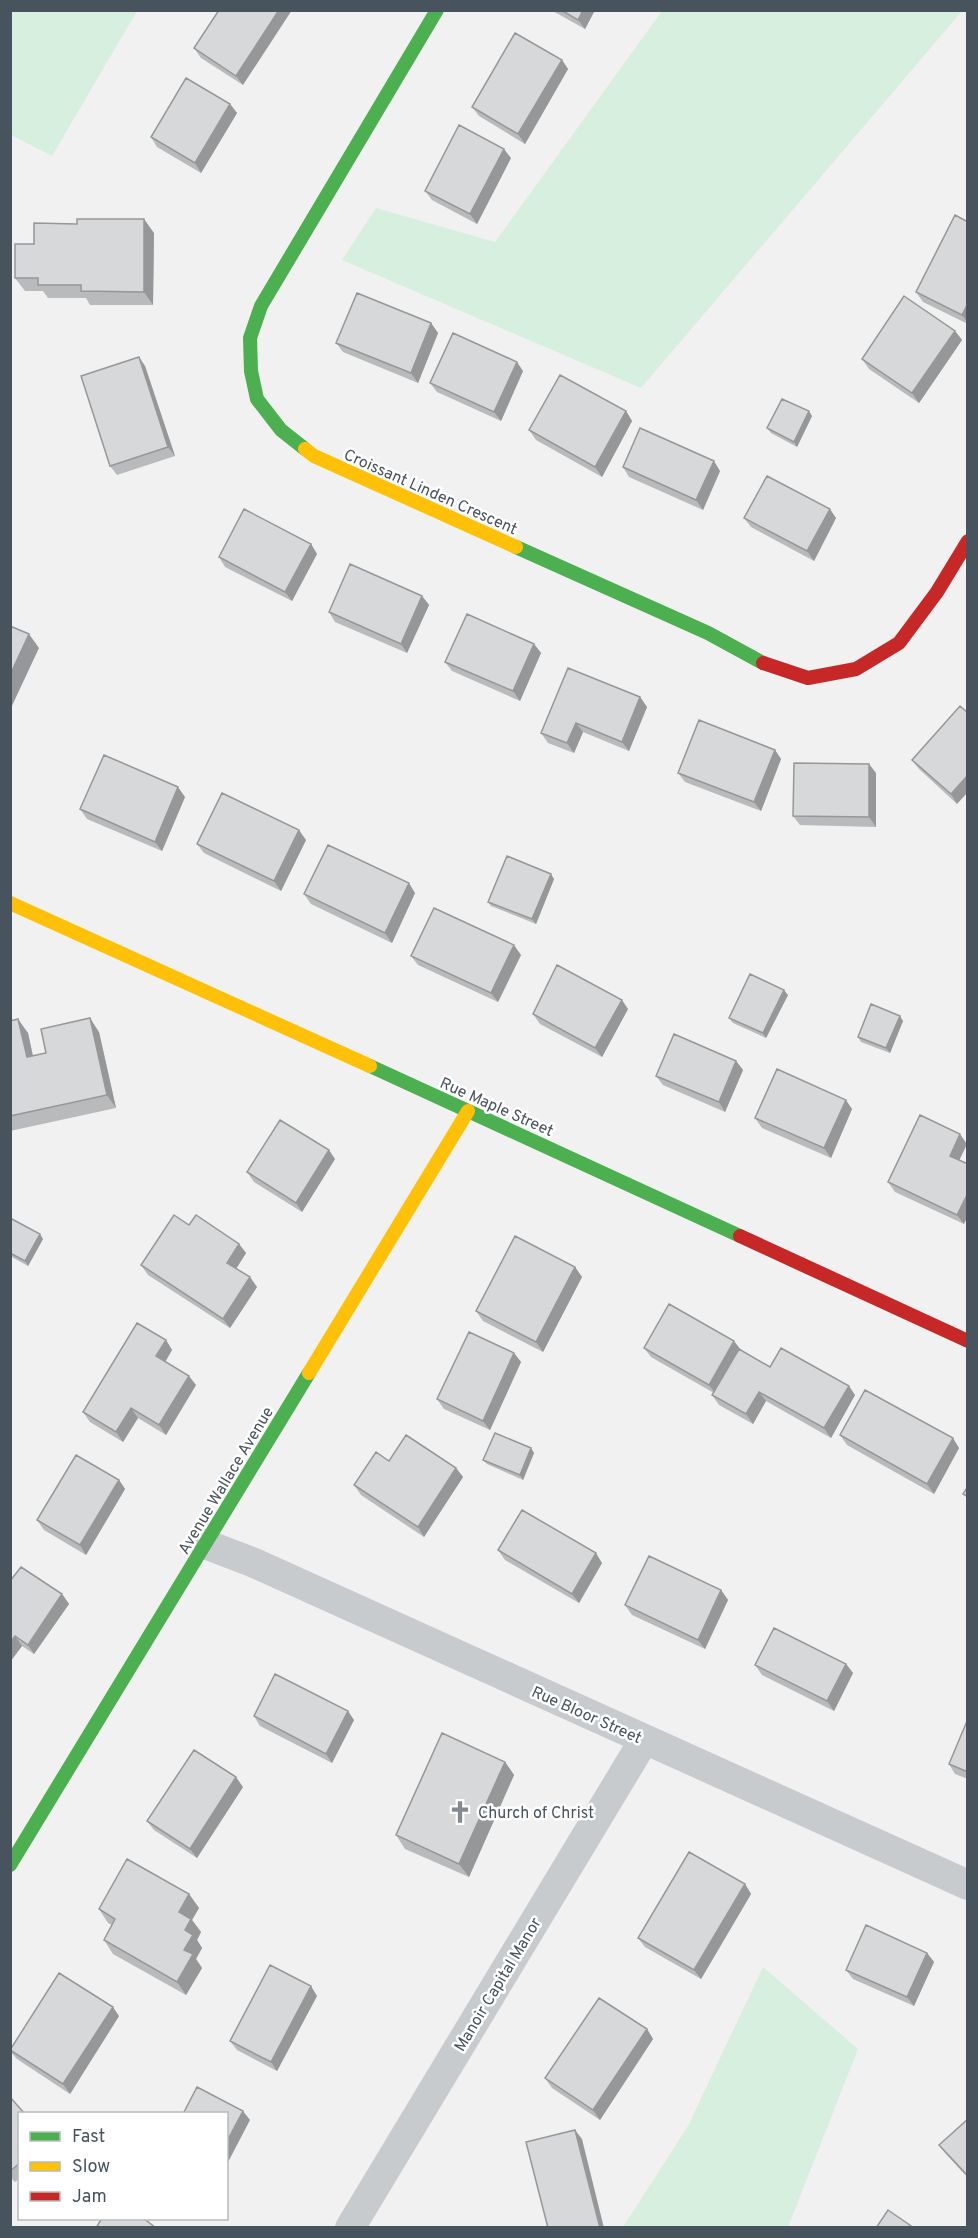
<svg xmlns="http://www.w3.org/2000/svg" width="978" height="2238" font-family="Overpass,sans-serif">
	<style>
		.green { fill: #d6efde }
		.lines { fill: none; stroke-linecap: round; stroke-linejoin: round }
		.street { stroke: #c8cbcd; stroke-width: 30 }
		.fast { stroke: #4caf50; stroke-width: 14 }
		.slow { stroke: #ffc107; stroke-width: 14 }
		.jam { stroke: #c62828; stroke-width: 14 }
		.wall { fill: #b9babb }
		.shaded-wall { fill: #969798 }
		.building { fill: #d7d8d9; stroke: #969798; stroke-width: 1.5 }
		.labels { text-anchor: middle; stroke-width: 5; stroke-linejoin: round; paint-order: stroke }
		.street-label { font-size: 16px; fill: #48545d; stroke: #fff }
		.poi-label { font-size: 16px; fill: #48545d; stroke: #fff; text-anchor: start }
	</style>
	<rect width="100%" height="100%" fill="#f1f1f1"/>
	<path class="green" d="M10 11H137L52 156 11 135Z
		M662 11H962L641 388 342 260 376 208 495 242Z
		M763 1967 858 2049 788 2227H623L688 2126Z"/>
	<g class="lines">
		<path class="street" d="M205 1544 252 1562 968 1885
			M350 2228 644 1740"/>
		<path class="fast" d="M305 449 281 430 257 399 251 371 250 338 261 306 437 10
			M516 547 708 633 763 663
			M370 1066 740 1236
			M10 1865 309 1373"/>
		<path class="slow" d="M305 449 314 456 516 547
			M10 903 370 1066
			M309 1373 468 1111"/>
		<path class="jam" d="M763 663 808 678 856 669 899 643 937 592 968 541
			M740 1236 968 1341"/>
	</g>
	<path class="wall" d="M219 10 243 85 201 58 194 48Z
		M551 10H595L585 29Z
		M562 60 568 69 525 144 479 116 472 107Z
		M230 104 237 113 201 173 157 147 151 137Z
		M511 158 477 224 432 200 425 191Z
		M968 222V324L923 302 916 292Z
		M154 233 153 305H90L86 298H48L43 291H25L15 278 34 244Z
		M431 323 438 333 418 383 343 352 336 343Z
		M955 331 962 340 919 403 869 369 862 359Z
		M145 366 175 456 117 475 110 466Z
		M523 371 501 421 437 392 430 383Z
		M626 411 632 421 602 477 536 440 529 430Z
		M812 416 797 447 771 433 767 428Z
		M623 467 720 471 703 510 629 477Z
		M744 518H836L814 561 751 527Z
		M311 544 317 554 292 601 225 567 219 557Z
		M422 596 429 605 407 653 335 622 329 612Z
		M534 644 541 653 520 701 452 671 445 662Z
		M640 697 647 707 629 751 583 732 574 753 548 743 541 733Z
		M968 713 957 804 919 769 912 760Z
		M775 750 781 759 761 811 685 782 678 773Z
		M876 773V827L800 825 793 816Z
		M185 797 162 851 87 819 80 809Z
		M306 840 281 891 204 853 197 844Z
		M554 879 536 924 491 906 488 902Z
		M415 893 392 943 311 904 304 894Z
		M521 955 498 1002 418 965 411 956Z
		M788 995 766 1038 733 1023 729 1018Z
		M628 1009 602 1057 540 1024 533 1014Z
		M10 1021 28 1033 33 1056 46 1053 99 1032 116 1108 10 1131Z
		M903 1021 890 1053 861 1042 858 1037Z
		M736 1061 743 1070 725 1112 663 1085 656 1076Z
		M852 1109 831 1158 762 1128 755 1118Z
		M967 1144 959 1160 964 1224 895 1192 888 1182Z
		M335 1159 302 1212 254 1182 247 1172Z
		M10 1218 43 1239 28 1266 10 1256Z
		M239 1244 246 1253 236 1269 257 1287 230 1328 148 1275 141 1265Z
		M575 1267 582 1277 543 1352 483 1321 476 1311Z
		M166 1340 172 1350 165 1361 196 1385 166 1435 138 1418 123 1442 90 1422 83 1412Z
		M644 1348 741 1350 770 1367 855 1395 831 1438 766 1401 753 1424 719 1405 712 1395 714 1393 651 1357Z
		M514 1353 521 1362 490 1430 444 1409 437 1399Z
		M840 1435 959 1448 934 1494 847 1445Z
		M531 1448 534 1453 523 1480 487 1464 483 1460Z
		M389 1461 456 1468 463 1477 424 1537 361 1495 354 1485Z
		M119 1480 125 1489 86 1555 44 1530 37 1520Z
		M498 1550 602 1563 579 1603 505 1560Z
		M10 1581 62 1594 69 1604 34 1654 22 1646 10 1662Z
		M721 1590 728 1600 705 1649 632 1615 625 1605Z
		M846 1664 853 1673 834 1711 762 1675 755 1665Z
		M254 1716 354 1720 332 1763 260 1726Z
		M968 1722V1779L955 1774 949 1764Z
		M505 1762 514 1775 469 1877 405 1849 396 1835Z
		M243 1787 197 1858 154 1830 147 1821Z
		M745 1884 751 1894 701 1979 645 1947 638 1938Z
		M189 1894 199 1908 192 1920 201 1932 197 1940 202 1948 196 1959 202 1968 186 1995 113 1954 104 1940 112 1925 108 1923 99 1909Z
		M927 1953 934 1962 914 2006 853 1979 846 1970Z
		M317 1996 277 2071 237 2050 230 2041Z
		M119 2016 70 2094 17 2059 10 2051Z
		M647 2029 653 2039 600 2120 552 2088 545 2078Z
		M10 2097 20 2114V2178L15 2182 10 2177Z
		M968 2119V2178L946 2154 939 2145Z"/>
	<path class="shaded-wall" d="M279 10H292L243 85 236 76Z
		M583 10H595L585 29 578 20Z
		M562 60 568 69 525 144 518 134Z
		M230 104 237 113 201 173 195 163Z
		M504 149 511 158 477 224 470 214Z
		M144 219 154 233 153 305 144 292Z
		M968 303V323L962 315Z
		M431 323 438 333 418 383 411 373Z
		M955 331 962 340 919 403 912 393Z
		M139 357 145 366 175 456 168 447Z
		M517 362 523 371 501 421 494 412Z
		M626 411 632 421 602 477 595 467Z
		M809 411 812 416 797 447 794 442Z
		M714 461 720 471 703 510 696 500Z
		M830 509 836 518 814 561 807 551Z
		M311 544 317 554 292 601 285 592Z
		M422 596 429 605 407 653 401 644Z
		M29 634 39 648 10 710V675Z
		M534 644 541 653 520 701 513 691Z
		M640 697 647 707 629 751 622 742Z
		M576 723 583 732 574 753 567 743Z
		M775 750 781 759 761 811 754 802Z
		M869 764 876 773V827L869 817Z
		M968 775V792L957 804 951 794Z
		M178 787 185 797 162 851 155 842Z
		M299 830 306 840 281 891 274 881Z
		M551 874 554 879 536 924 532 919Z
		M409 883 415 893 392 943 385 933Z
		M514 945 521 955 498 1002 491 993Z
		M784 990 788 995 766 1038 763 1033Z
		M622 1000 628 1009 602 1057 595 1048Z
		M900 1016 903 1021 890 1053 886 1048Z
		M90 1018 99 1032 116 1108 107 1095Z
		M18 1019 28 1033 36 1071 27 1057Z
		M736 1061 743 1070 725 1112 719 1102Z
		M846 1100 852 1109 831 1158 824 1148Z
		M960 1134 967 1144 957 1165 950 1156Z
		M329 1150 335 1159 302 1212 296 1203Z
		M968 1193V1216L964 1224 957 1215Z
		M40 1234 43 1239 28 1266 25 1261Z
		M239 1244 246 1253 234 1272 227 1263Z
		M575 1267 582 1277 543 1352 536 1342Z
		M250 1277 257 1287 230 1328 223 1319Z
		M166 1340 172 1350 163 1366 156 1356Z
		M734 1341 741 1350 716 1394 709 1385Z
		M514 1353 521 1362 490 1430 483 1421Z
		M189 1376 196 1385 166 1435 159 1425Z
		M849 1386 855 1395 831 1438 824 1428Z
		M759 1392 766 1401 753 1424 746 1414Z
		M131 1408 138 1418 123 1442 116 1432Z
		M953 1438 959 1448 934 1494 927 1484Z
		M531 1448 534 1453 523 1480 520 1475Z
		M456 1468 463 1477 424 1537 418 1527Z
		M119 1480 125 1489 86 1555 80 1545Z
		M596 1553 602 1563 579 1603 572 1594Z
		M721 1590 728 1600 705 1649 698 1640Z
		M62 1594 69 1604 34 1654 28 1645Z
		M15 1636 22 1646 10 1662V1643Z
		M846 1664 853 1673 834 1711 827 1701Z
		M348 1711 354 1720 332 1763 326 1754Z
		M505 1762 514 1775 469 1877 459 1864Z
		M236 1777 243 1787 197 1858 190 1849Z
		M745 1884 751 1894 701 1979 694 1970Z
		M189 1894 199 1908 192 1920 201 1932 197 1940 202 1948 196 1959 202 1968 186 1995 177 1982 184 1950 185 1930 179 1912Z
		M927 1953 934 1962 914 2006 907 1997Z
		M311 1986 317 1996 277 2071 271 2062Z
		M113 2007 119 2016 70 2094 63 2084Z
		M647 2029 653 2039 600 2120 593 2110Z
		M243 2111 250 2120 226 2166V2143Z
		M575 2130 582 2139 604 2228H600Z"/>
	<path class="building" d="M219 10H279L236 76 194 48Z
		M561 10H583L578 20Z
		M515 33 562 60 518 134 472 107Z
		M186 78 230 104 195 163 151 137Z
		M459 125 504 149 470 214 425 191Z
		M955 215 968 222V303L962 315 916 292Z
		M77 219H144V292L81 291V285H38V278H15V244H34V223L77 224Z
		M357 293 431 323 411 373 336 343Z
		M904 296 955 331 912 393 862 359Z
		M453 333 517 362 494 412 430 383Z
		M139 357 168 447 110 466 81 376Z
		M560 375 626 411 595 467 529 430Z
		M782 399 809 411 794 442 767 428Z
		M640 428 714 461 696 500 623 467Z
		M767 476 830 509 807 551 744 518Z
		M244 509 311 544 285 592 219 557Z
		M350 564 422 596 401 644 329 612Z
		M467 614 534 644 513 691 445 662Z
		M10 626 29 634 10 675Z
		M568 668 640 697 622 742 576 723 567 743 541 733Z
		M960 706 968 713V775L951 794 912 760Z
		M699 720 775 750 754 802 678 773Z
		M104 755 178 787 155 842 80 809Z
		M794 763 869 764V817L793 816Z
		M222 793 299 830 274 881 197 844Z
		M328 845 409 883 385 933 304 894Z
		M507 856 551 874 532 919 488 902Z
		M434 908 514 945 491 993 411 956Z
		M557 965 622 1000 595 1048 533 1014Z
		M750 974 784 990 763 1033 729 1018Z
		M871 1004 900 1016 886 1048 858 1037Z
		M90 1018 107 1095 10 1116V1021L18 1019 27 1057 46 1053 41 1029Z
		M674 1034 736 1061 719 1102 656 1076Z
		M777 1069 846 1100 824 1148 755 1118Z
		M920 1115 960 1134 950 1156 968 1164V1193L957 1215 888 1182Z
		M280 1120 329 1150 296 1203 247 1172Z
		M174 1215 189 1225 196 1215 239 1244 227 1263 250 1277 223 1319 141 1265Z
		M10 1218 40 1234 25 1261 10 1253Z
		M515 1236 575 1267 536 1342 476 1311Z
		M669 1304 734 1341 709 1385 644 1348Z
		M137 1323 166 1340 156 1356 189 1376 159 1425 131 1408 116 1432 83 1412Z
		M469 1332 514 1353 483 1421 437 1399Z
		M781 1348 849 1386 824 1428 759 1392 746 1414 712 1395 739 1349 770 1367Z
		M865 1390 953 1438 927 1484 840 1435Z
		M495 1433 531 1448 520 1475 483 1460Z
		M406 1435 456 1468 418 1527 354 1485 376 1452 389 1461Z
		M76 1455 119 1480 80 1545 37 1520Z
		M968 1486V1497L963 1494Z
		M522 1510 596 1553 572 1594 498 1550Z
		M649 1556 721 1590 698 1640 625 1605Z
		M21 1567 62 1594 28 1645 15 1636 10 1643V1581Z
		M774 1628 846 1664 827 1701 755 1665Z
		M275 1674 348 1711 326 1754 254 1716Z
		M967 1721 968 1722V1772L949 1764Z
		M442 1733 505 1762 459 1864 396 1835Z
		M194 1750 236 1777 190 1849 147 1821Z
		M689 1852 745 1884 694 1970 638 1938Z
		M127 1859 189 1894 179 1912 191 1919 185 1930 193 1935 184 1950 193 1954 177 1982 104 1940 115 1919 99 1909Z
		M866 1925 927 1953 907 1997 846 1970Z
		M270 1965 311 1986 271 2062 230 2041Z
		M59 1973 113 2007 63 2084 10 2050Z
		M599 1998 647 2029 593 2110 545 2078Z
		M197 2087 243 2111 226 2143V2114H183Z
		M10 2097 25 2114H20V2163L10 2171Z
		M968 2119V2176L939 2145Z
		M575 2130 600 2228H548L526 2142Z
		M888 2210 914 2228H876Z
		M102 2218H143L156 2228H96Z"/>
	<defs>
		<g id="church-bare" transform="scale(1.8)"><path d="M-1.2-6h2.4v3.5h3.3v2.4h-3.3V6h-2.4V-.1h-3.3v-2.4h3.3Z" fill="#838b91" stroke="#fff" stroke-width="2.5" paint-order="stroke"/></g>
	</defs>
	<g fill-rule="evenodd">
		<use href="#church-bare" x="460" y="1812"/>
	</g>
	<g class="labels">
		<g class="street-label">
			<text transform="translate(431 491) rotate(24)" y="6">Croissant Linden Crescent</text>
			<text transform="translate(497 1106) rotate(24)" y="6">Rue Maple Street</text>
			<text transform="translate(225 1480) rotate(-59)" y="6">Avenue Wallace Avenue</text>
			<text transform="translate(587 1714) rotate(24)" y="6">Rue Bloor Street</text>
			<text transform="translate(497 1984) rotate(-59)" y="6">Manoir Capital Manor</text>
		</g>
		<g class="poi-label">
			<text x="478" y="1818">Church of Christ</text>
		</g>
	</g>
	<rect width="978" height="2238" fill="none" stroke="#48545d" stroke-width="24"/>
	<rect x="18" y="2112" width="210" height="108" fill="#ffffff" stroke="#b6bbbe" stroke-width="1.5"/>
	<rect x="30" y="2132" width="30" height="9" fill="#4caf50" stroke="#b6bbbe" stroke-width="1.5"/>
	<text x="72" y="2142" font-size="18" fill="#48545d">Fast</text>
	<rect x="30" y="2162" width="30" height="9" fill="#ffc107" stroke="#b6bbbe" stroke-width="1.5"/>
	<text x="72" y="2172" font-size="18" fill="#48545d">Slow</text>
	<rect x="30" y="2192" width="30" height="9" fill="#c62828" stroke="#b6bbbe" stroke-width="1.5"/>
	<text x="72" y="2202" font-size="18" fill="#48545d">Jam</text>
</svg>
